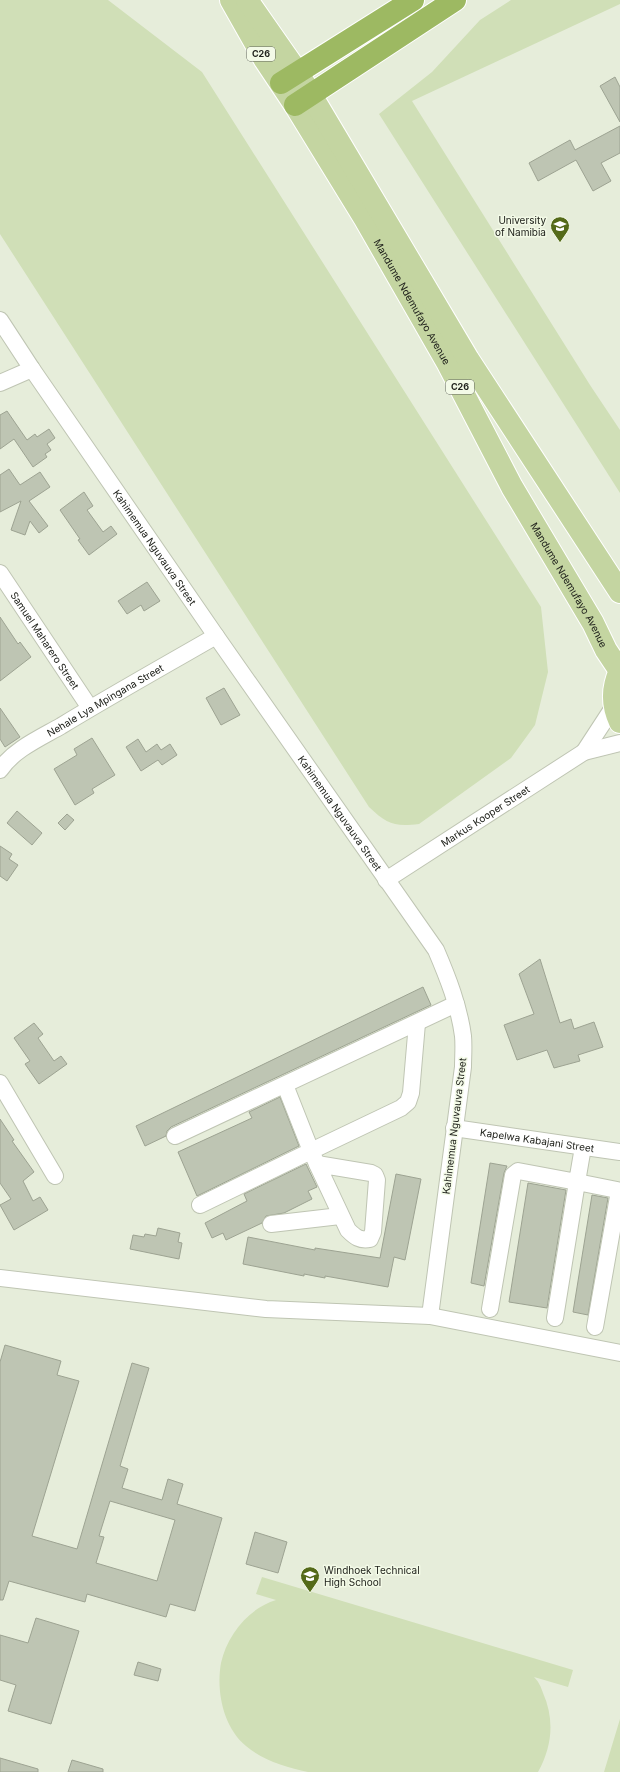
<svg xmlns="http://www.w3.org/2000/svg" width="620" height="1772" font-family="Inter,sans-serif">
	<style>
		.grass { fill: #d0dfb7 }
		.building { fill: #bec5b3; stroke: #9da392; fill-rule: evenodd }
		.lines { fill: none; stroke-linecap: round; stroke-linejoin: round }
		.minor-casing { stroke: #bfc5b3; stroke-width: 18 }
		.primary-casing { stroke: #fff; stroke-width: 24 }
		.motorway-casing { stroke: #fff; stroke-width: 24 }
		.minor { stroke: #fff; stroke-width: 16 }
		.primary { stroke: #c4d5a1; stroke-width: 22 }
		.motorway { stroke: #9db962; stroke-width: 22 }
		.labels { text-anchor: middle; stroke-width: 3; stroke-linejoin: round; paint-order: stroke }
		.shield { fill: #f3fae7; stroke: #60645a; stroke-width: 1 }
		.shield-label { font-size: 9px; font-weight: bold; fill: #21231d }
		.poi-label { font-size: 10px; fill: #21231d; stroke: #f3fae7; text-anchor: end }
		.street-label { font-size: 10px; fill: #21231d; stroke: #f3fae7 }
	</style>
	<rect width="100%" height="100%" fill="#e6edda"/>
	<path class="grass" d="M0 0H108L202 72 541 607 548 672 535 725 511 758 419 824C394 827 387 824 369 807L0 234Z
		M511 0H620V4L412 101 590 385 620 430V493L379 114 432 72 480 20Z
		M262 1577 573 1670 568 1687 534 1677C539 1682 541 1687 543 1693 555 1720 552 1747 538 1772 494 1772 449 1772 405 1772 382 1772 360 1772 338 1772 328 1772 317 1772 308 1772 287 1768 262 1760 246 1746 223 1727 216 1691 221 1663 227 1635 249 1608 276 1600L256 1594Z
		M620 1719V1772H604Z"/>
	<path class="building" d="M615 77 620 87V122L600 86Z
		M620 126V153L601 163 611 181 593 191 576 160 538 181 529 163 570 140 575 150Z
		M7 411 27 440 35 434 37 437 49 429 55 438 47 444 51 450 45 454 47 457 33 467 14 439 0 449V415Z
		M9 469 20 485 40 472 50 487 29 501 48 526 39 533 30 521 25 535 11 530 21 501 0 512V475Z
		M84 492 93 506 87 510 103 532 111 526 117 534 89 555 78 540 80 539 60 510Z
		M147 582 160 601 144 611 141 605 127 614 118 601Z
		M0 617 18 644 20 642 31 657 0 681Z
		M224 688 240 715 221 725 206 698Z
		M0 708 20 737 5 747 0 739Z
		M92 738 115 775 92 789 94 793 75 805 54 769 77 755 74 749Z
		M138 739 146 752 157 744 161 750 170 744 177 755 162 765 158 760 141 771 126 747Z
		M17 811 42 833 32 845 7 823Z
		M67 814 74 820 65 830 58 823Z
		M0 846 12 854 9 859 18 865 7 881 0 876Z
		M540 959 560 1023 571 1019 574 1029 594 1022 603 1047 578 1055 580 1061 554 1068 547 1050 517 1060 504 1025 534 1014 519 974Z
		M423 987 431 1005 171 1127 167 1131 166 1136 145 1146 136 1126Z
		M34 1023 43 1034 38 1038 54 1061 61 1056 67 1064 39 1084 25 1064 30 1061 14 1038Z
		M280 1097 299 1146 197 1196 178 1152 252 1118 249 1112Z
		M0 1119 14 1140 12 1141 34 1172 23 1181 33 1201 40 1197 48 1210 14 1230 0 1205 11 1199 0 1183Z
		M490 1163 507 1166 504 1173 484 1286 471 1283Z
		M306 1164 317 1187 308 1191 312 1199 284 1213 266 1216 262 1223 226 1240 223 1233 212 1238 205 1223 247 1201 244 1194Z
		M396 1174 421 1179 405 1260 394 1257 388 1287 325 1276V1278L304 1274V1276L243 1264 248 1237 315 1250V1248L380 1258Z
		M528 1183 566 1190 547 1308 509 1302Z
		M592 1195 608 1198 588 1315 573 1312Z
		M158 1228 180 1233 178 1242 182 1243 179 1259 130 1249 133 1235 144 1237 145 1234 156 1236Z
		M5 1345 61 1361 57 1375 79 1381 32 1536 77 1549 132 1363 149 1368 120 1466 128 1469 122 1488 162 1500 168 1479 183 1484 177 1504 222 1518 195 1611 170 1604 166 1617 87 1594 85 1602 9 1581 3 1600H0V1362ZM110 1501 175 1520 157 1581 96 1563 104 1537 99 1536Z
		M255 1532 287 1542 278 1573 246 1564Z
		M36 1618 79 1631 51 1724 8 1711 16 1685 0 1680V1635L28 1643Z
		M138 1662 161 1669 158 1681 134 1675Z
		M0 1758 38 1769V1772H0Z
		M72 1760 103 1769V1772H68Z"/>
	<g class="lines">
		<g class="minor-casing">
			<g id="minor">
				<path id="s1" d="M0 320 32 369 216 636 436 950C448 978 459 1006 463 1036 464 1046 463 1057 463 1067L430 1316"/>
				<path d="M0 383 32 369"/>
				<path id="s2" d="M0 573 90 708"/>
				<path d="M584 752 614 706"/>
				<path id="s3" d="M0 770C13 750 40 738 61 726 112 695 164 666 216 636"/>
				<path id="s4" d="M386 880 584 752 620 743"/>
				<path d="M0 1083 55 1176"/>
				<path id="s5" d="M454 1128 620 1152"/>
				<path d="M175 1136 456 1004"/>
				<path d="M317 1164 371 1173 375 1175 377 1180 373 1232 370 1239C360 1241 355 1237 348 1230Z"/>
				<path d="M317 1164 311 1151 401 1108 408 1102 411 1093 417 1023"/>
				<path d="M200 1205 311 1151 285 1085"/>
				<path d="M271 1224 340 1216"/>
				<path d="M0 1278 266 1309 430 1316 620 1353"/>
				<path d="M490 1309 513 1175 518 1171 577 1182 583 1147"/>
				<path d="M555 1318 577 1182 617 1190 619 1191 595 1327"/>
			</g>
		</g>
		<g class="primary-casing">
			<g id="primary">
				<path id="s6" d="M231 0 265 60 295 105 365 219 447 362 512 487 593 623 606 650 620 671"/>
				<path d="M247 0 298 73 468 359 620 592"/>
				<path d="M620 671C612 688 612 705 620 722"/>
			</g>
		</g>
		<g class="motorway-casing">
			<path id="motorway" d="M281 83 413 0
				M295 105 455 0"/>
		</g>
		<use href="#minor" class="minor"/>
		<use href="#primary" class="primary"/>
		<use href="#motorway" class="motorway"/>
	</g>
	<defs>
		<g id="university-pin" transform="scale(1)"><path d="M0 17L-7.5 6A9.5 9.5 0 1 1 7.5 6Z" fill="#546a19" stroke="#f3fae7"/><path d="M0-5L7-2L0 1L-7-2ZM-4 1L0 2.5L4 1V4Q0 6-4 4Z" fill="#fff"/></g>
		<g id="school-pin" transform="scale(1)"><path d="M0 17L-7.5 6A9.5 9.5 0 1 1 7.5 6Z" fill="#546a19" stroke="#f3fae7"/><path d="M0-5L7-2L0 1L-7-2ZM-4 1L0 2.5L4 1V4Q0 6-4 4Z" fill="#fff"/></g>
	</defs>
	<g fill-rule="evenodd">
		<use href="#university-pin" x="560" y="226"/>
		<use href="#school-pin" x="310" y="1576"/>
	</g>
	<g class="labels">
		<g class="shield">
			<rect x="247" y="47" width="28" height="14" rx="3"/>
			<rect x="446" y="380" width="28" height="14" rx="3"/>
		</g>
		<g class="shield-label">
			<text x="261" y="57">C26</text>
			<text x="460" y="390">C26</text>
		</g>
		<g class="poi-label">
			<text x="546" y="224">University<tspan x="546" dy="12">of Namibia</tspan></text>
			<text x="324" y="1574" text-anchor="start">Windhoek Technical<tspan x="324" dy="12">High School</tspan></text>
		</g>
		<g class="street-label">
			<text dy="4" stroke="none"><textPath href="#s6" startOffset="352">Mandume Ndemufayo Avenue</textPath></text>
			<text dy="4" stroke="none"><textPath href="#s1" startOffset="275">Kahimemua Nguvauva Street</textPath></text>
			<text dy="4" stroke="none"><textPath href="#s6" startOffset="676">Mandume Ndemufayo Avenue</textPath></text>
			<text dy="4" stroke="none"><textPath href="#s2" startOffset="81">Samuel Maharero Street</textPath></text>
			<text dy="4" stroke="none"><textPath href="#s3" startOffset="127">Nehale Lya Mpingana Street</textPath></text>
			<text dy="4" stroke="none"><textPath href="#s1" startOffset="599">Kahimemua Nguvauva Street</textPath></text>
			<text dy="4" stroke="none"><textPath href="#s4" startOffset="118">Markus Kooper Street</textPath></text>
			<text transform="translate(454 1126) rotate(-83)" y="4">Kahimemua Nguvauva Street</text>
			<text dy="4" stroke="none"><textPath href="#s5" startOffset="84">Kapelwa Kabajani Street</textPath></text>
		</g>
	</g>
</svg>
